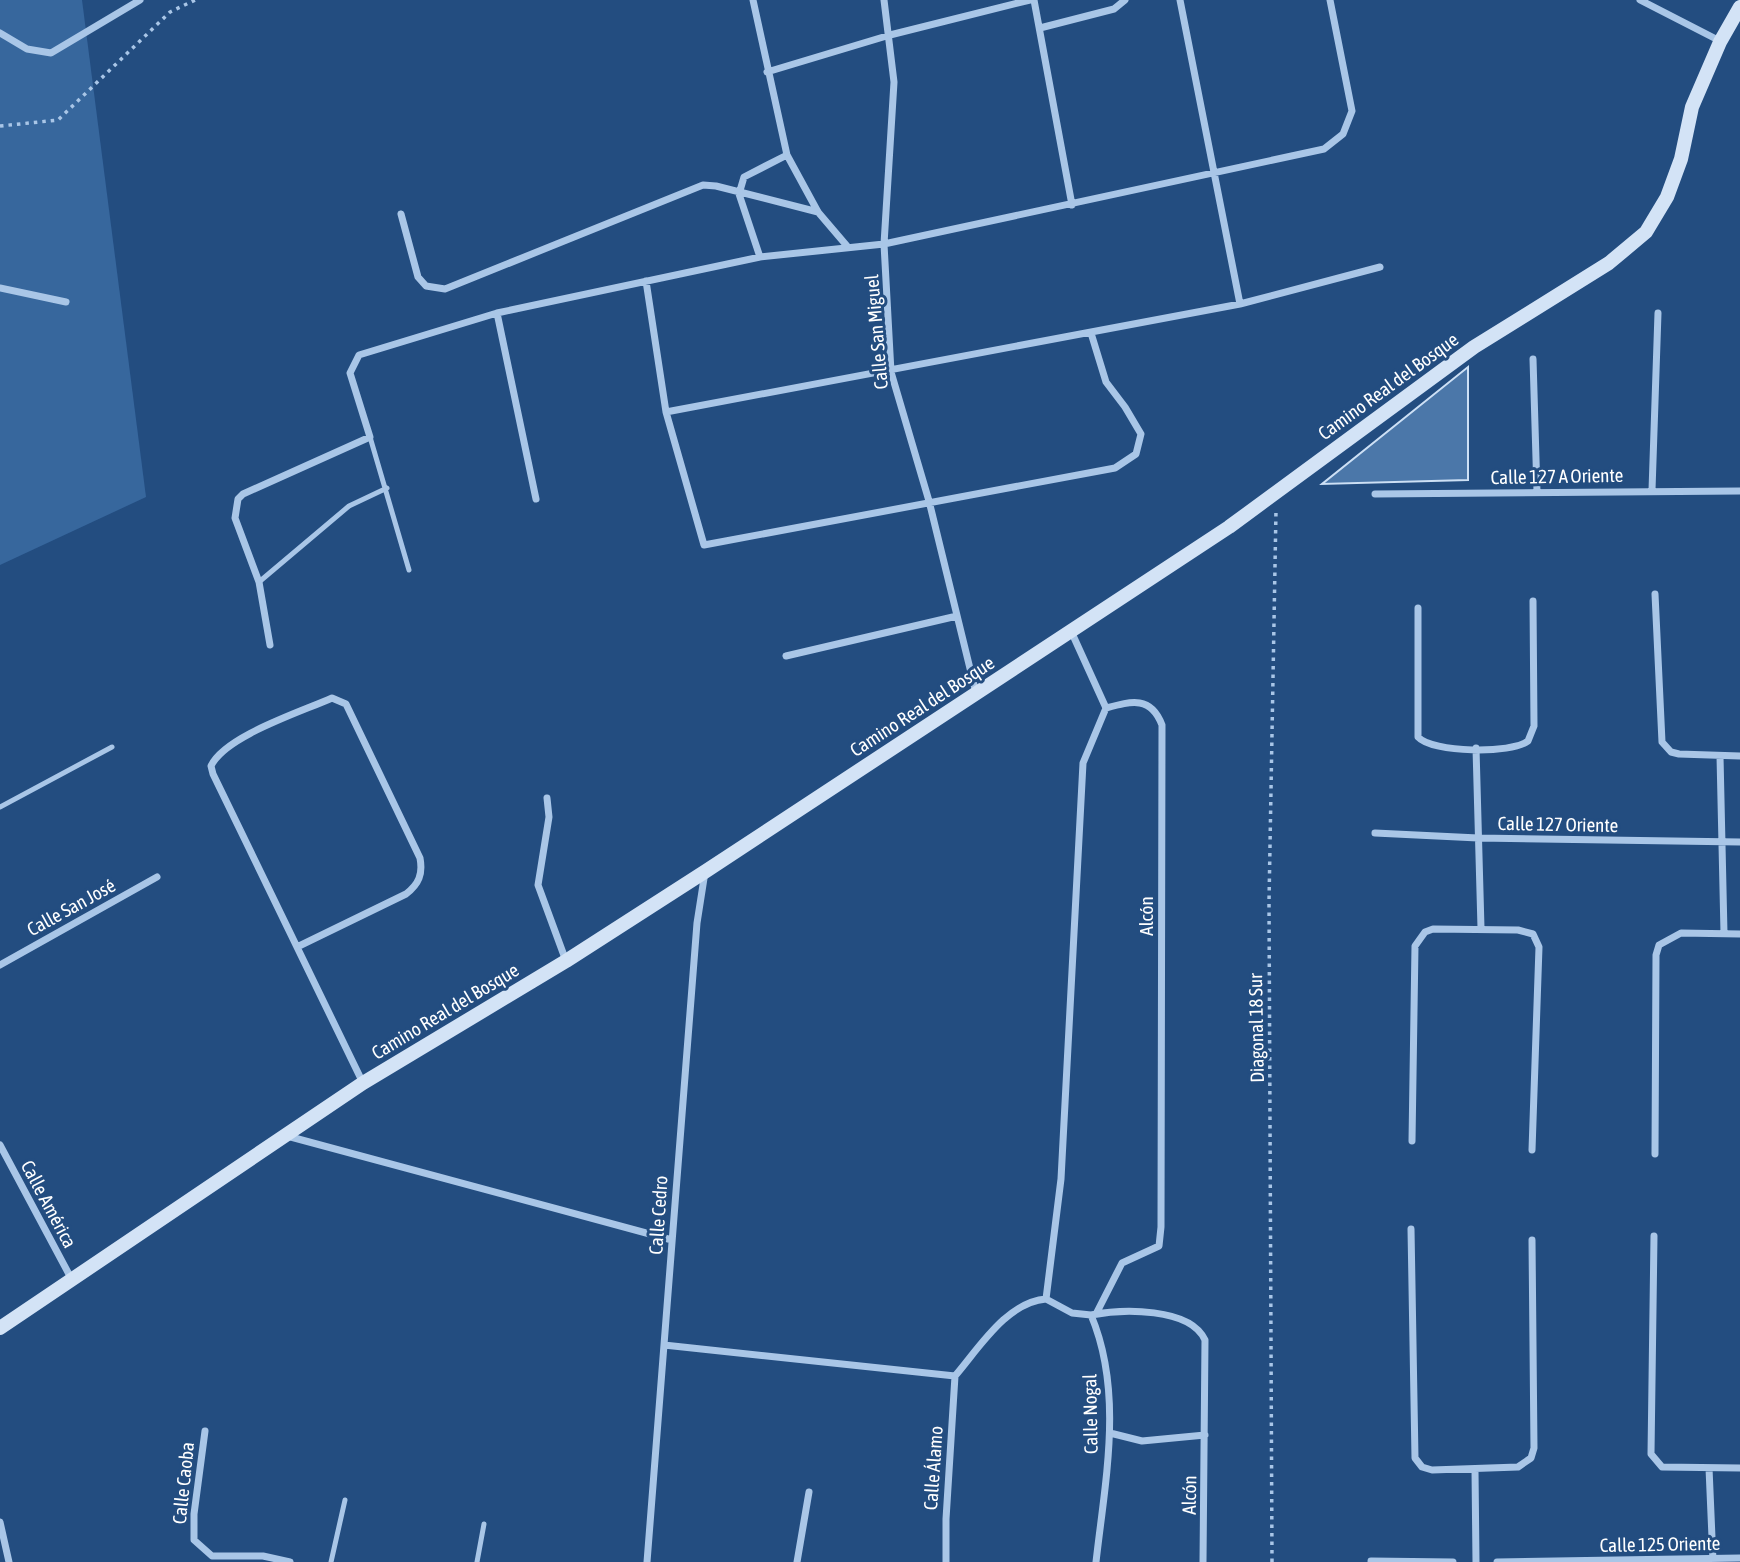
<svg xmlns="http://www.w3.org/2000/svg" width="1740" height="1562" font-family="'Asap Condensed',sans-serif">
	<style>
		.green { fill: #37679d }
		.building { fill: #4b77a9; stroke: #cde0f5; stroke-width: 2 }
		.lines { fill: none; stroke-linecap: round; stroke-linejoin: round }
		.path { stroke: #a9c6e7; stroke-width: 3.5; stroke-dasharray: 3.5 5; stroke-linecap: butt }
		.lane { stroke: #a9c6e7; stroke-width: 5 }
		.street { stroke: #a9c6e7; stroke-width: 7 }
		.secondary { stroke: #d3e3f6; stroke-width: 14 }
		.labels { text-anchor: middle; stroke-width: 6; stroke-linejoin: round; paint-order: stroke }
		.street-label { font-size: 19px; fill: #fff; stroke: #234d80 }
	</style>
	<rect width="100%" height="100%" fill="#234d80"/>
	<path class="green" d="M0 0H82L146 497 0 565Z"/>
	<path class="building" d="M1468 367V480L1322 484Z"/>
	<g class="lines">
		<path class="path" d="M0 126 58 120 170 12 195 0
			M1272 1562 1269 902 1276 510"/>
		<path class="lane" d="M370 437 409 570
			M259 582 349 506 387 488
			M0 807 112 747
			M331 1562 345 1500
			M477 1562 484 1524"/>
		<path class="street" d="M753 0 787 155 818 212 847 246
			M884 0 894 82 884 244 891 372 929 501 976 693
			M1034 0 1072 205
			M1180 0 1240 304
			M1640 0 1720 41
			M1040 28 1114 9 1125 0
			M0 33 27 49 51 53 140 0
			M767 72 890 35 1030 0
			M401 214 418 277 426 286 445 289 703 185 716 186 818 212
			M760 257 739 194 744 177 787 155
			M646 281 666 412 704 545 1115 468 1136 454 1141 434 1125 407 1106 382 1091 333
			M0 288 66 302
			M497 313 536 499
			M1533 359 1537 492
			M666 412 1240 304 1380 267
			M1652 490 1658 313
			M1375 494 1740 491
			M1655 594 1662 742 1671 752 1679 754 1740 756
			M1418 608V737C1432 753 1512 754 1528 741L1534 726 1533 601
			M1071 631 1106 708C1132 701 1151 696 1162 725L1161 1227 1159 1246 1122 1263 1096 1314
			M270 645 259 582 235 518 238 499 243 494 370 437 350 373 359 355 497 313 760 257 884 244 1324 149 1343 134 1352 111 1330 0
			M786 656 957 616
			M1476 748 1481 928
			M1720 756 1724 933
			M547 798 549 817 538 885 566 961
			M1375 833 1478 838 1740 842
			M297 947 406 894C419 884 423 874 420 858L346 704 332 698C301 712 225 736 211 766L213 774 363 1083
			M0 965 157 877
			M287 1136 672 1240
			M1412 1141 1415 946 1425 932 1433 929 1518 930 1533 934 1539 947 1532 1150
			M0 1145 71 1278
			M1655 1154 1656 955 1659 945 1681 933 1740 934
			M1411 1229 1415 1458 1422 1467 1432 1470 1518 1467 1531 1458 1534 1448 1532 1240
			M1654 1236 1651 1454 1662 1467 1740 1468
			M1046 1299 1061 1179 1083 763 1106 708
			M1046 1299 1072 1313 1091 1315C1124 1393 1105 1481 1096 1562
			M1091 1315C1122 1309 1190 1307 1205 1340L1203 1562
			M664 1345 955 1376
			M955 1376C979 1348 1007 1302 1046 1299
			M205 1431 194 1514V1540L212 1556H263L290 1562
			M1110 1433 1142 1441 1205 1435
			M1709 1468 1713 1561
			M1475 1470 1476 1562
			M0 1522 9 1562
			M1371 1561 1453 1562
			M647 1562 697 923 705 872
			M797 1562 809 1492
			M946 1562V1519L955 1376
			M1497 1562 1740 1558"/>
		<path class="secondary" d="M0 1328 363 1083 566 961 706 871 1229 527 1474 347 1609 263 1646 232 1667 197 1681 159 1692 107 1720 42 1740 7"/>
	</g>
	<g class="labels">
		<g class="street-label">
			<text transform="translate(876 332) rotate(-95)" y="7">Calle San Miguel</text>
			<text transform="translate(1388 386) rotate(-36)" y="7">Camino Real del Bosque</text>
			<text transform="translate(1557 476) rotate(-1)" y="7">Calle 127 A Oriente</text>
			<text transform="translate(922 706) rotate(-33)" y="7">Camino Real del Bosque</text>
			<text transform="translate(1558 824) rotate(1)" y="7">Calle 127 Oriente</text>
			<text transform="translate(71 907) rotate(-29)" y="7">Calle San José</text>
			<text transform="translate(1146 916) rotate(-90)" y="7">Alcón</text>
			<text transform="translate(445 1011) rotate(-31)" y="7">Camino Real del Bosque</text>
			<text transform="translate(1256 1028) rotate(-91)" y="7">Diagonal 18 Sur</text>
			<text transform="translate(49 1204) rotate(62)" y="7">Calle América</text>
			<text transform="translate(658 1215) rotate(-86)" y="7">Calle Cedro</text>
			<text transform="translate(1090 1414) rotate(-91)" y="7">Calle Nogal</text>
			<text transform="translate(933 1468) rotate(-86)" y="7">Calle Álamo</text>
			<text transform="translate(183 1483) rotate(-84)" y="7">Calle Caoba</text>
			<text transform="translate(1189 1495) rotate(-89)" y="7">Alcón</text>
			<text transform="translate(1660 1544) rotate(-1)" y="7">Calle 125 Oriente</text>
		</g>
	</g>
</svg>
